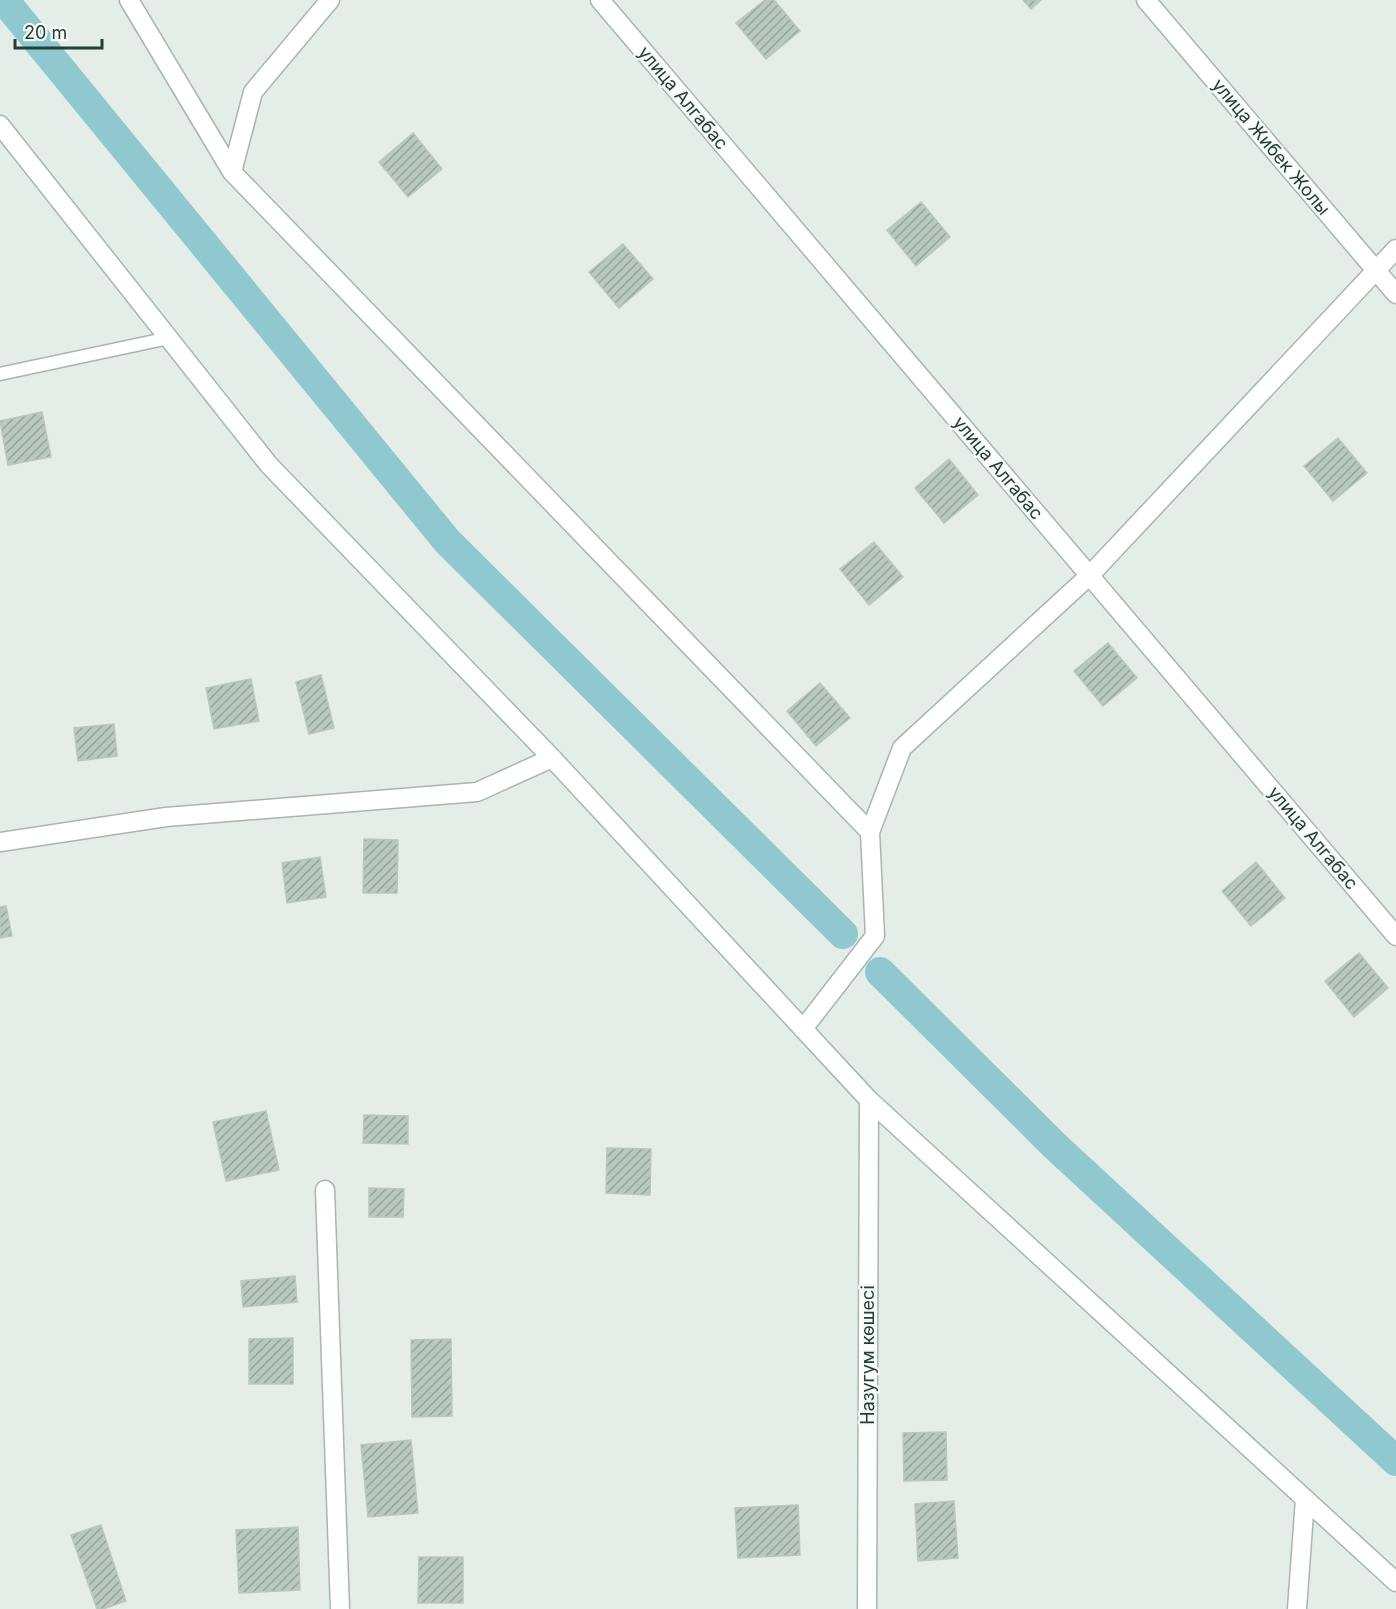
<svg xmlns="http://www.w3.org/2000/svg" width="1396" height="1609" font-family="Inter,sans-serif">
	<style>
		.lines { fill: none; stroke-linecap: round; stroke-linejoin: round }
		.canal { stroke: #90c8cf; stroke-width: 30 }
		.building { fill: url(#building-hatch); stroke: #b8c7c0; stroke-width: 1.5 }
		.lane-casing { stroke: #a8b5b0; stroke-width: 15 }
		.street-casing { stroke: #a8b5b0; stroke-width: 21 }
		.secondary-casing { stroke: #a4b8b0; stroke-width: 21 }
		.lane { stroke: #fff; stroke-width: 12 }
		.street { stroke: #fff; stroke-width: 18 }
		.secondary { stroke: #fff; stroke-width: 18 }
		.labels { text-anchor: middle; stroke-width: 4.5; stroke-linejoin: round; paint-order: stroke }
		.street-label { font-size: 18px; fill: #253e36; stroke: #f5faf7 }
	</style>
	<defs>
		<pattern id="building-hatch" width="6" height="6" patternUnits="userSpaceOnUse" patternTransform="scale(1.5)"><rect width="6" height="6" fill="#bac8c2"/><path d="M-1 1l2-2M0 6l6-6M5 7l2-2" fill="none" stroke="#97a49e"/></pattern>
	</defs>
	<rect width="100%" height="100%" fill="#e5ede9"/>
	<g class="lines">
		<path class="canal" d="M4 0 447 541 843 934
			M880 972 1054 1145 1396 1461"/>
	</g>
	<path class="building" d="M765 0H774L800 31 766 59 736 23Z
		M1023 0H1041L1031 9Z
		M413 133 442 169 408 197 379 162Z
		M921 202 950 237 916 266 887 230Z
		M623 244 653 279 619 308 589 272Z
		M42 412 51 457 8 465 0 421Z
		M1338 438 1367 473 1333 501 1304 466Z
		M949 459 978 495 944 523 915 488Z
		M874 542 903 577 869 605 840 569Z
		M1108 643 1137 678 1103 706 1074 671Z
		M321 675 334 728 309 734 296 682Z
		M251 679 259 721 214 729 206 688Z
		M820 683 850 718 816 746 787 711Z
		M114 724 117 756 78 761 74 728Z
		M364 839 398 840 397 893H363Z
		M320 857 326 897 287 903 282 863Z
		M1256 862 1285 898 1251 926 1222 891Z
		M6 906 12 936 0 938V907Z
		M1359 953 1388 988 1354 1017 1325 981Z
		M266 1111 279 1170 226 1181 213 1122Z
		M364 1115 408 1116V1144L363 1143Z
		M607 1148 651 1149 650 1195 606 1193Z
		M369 1188 404 1189 403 1217H369Z
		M295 1276 297 1302 243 1307 241 1281Z
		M293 1338V1384H249V1339Z
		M451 1339 452 1416 412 1417 411 1340Z
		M946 1432 947 1480 904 1481 903 1433Z
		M411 1440 418 1513 368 1517 361 1445Z
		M954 1501 958 1558 918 1561 915 1504Z
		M798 1505 800 1555 738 1558 735 1508Z
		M101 1525 126 1601 103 1609H97L71 1535Z
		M298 1527 300 1590 239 1593 236 1530Z
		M419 1557H463V1603H418Z"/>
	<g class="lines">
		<g class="lane-casing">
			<path id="lane" d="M0 374 169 338"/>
		</g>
		<g class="street-casing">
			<path id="street" d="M129 0 232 172 870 832
				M600 0 1396 936
				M1146 0 1396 294
				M232 172 253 92 330 0
				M0 842 166 817 477 792 552 758
				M803 1029 875 936 870 832 902 748 1090 575 1396 249
				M325 1190 340 1609
				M1297 1609 1305 1499"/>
		</g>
		<g class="secondary-casing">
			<path id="secondary" d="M0 125 269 465 552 758 869 1100 1396 1582
				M867 1609 869 1100"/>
		</g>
		<use href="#lane" class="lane"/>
		<use href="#street" class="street"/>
		<use href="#secondary" class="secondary"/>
	</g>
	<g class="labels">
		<g class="street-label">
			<text transform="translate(683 98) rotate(50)" y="6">улица Алгабас</text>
			<text transform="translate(1271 147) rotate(50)" y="6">улица Жибек Жолы</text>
			<text transform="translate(998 468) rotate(50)" y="6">улица Алгабас</text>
			<text transform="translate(1313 838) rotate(50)" y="6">улица Алгабас</text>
			<text transform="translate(868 1355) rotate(-90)" y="6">Назугум көшесі</text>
		</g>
	</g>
	<path d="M15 39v9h87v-9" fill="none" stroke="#253e36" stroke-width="3"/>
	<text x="24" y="39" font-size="18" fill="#253e36" stroke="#f5faf7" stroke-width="4.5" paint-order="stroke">20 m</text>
</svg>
